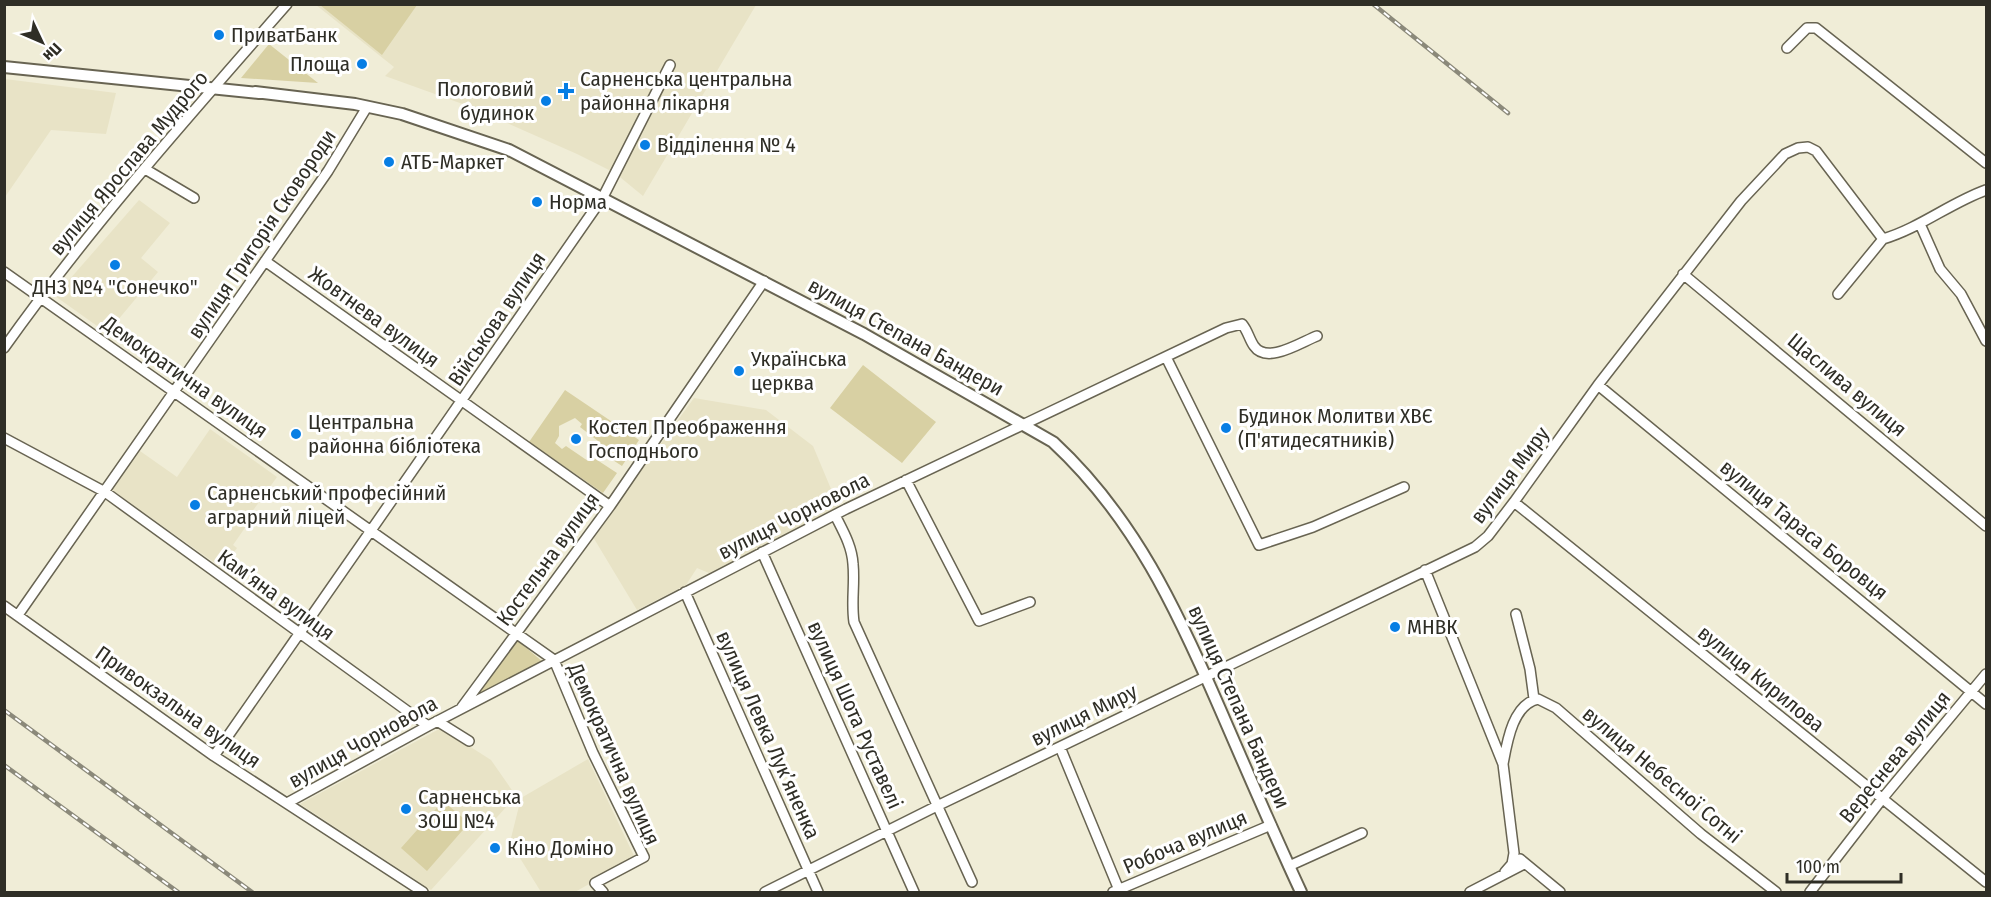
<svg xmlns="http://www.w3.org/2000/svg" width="1991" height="897" font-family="'Fira Sans Condensed',sans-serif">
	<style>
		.built { fill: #e8e3c6 }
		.green { fill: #d8d0a3 }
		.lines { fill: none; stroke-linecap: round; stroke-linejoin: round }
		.minor-casing { stroke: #686452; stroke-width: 12 }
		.major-casing { stroke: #686452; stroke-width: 14 }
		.minor { stroke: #fff; stroke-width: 9 }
		.major { stroke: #fff; stroke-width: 10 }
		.rail-casing { stroke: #8b897a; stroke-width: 4.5 }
		.rail { stroke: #fff; stroke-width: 2; stroke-dasharray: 7; stroke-linecap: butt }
		.poi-dot { fill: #077ee4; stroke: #fff; stroke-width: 2 }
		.labels { text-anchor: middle; stroke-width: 6; stroke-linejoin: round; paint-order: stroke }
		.poi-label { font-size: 21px; fill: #2f2e26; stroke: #fff; text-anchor: start }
		.street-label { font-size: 21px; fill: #2f2e26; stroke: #fff }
	</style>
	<rect width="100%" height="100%" fill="#f0edd7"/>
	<path class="built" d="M316 5H756L643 196 615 173 577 154 471 107 385 76 394 67Z
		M5 79 116 93 106 134 51 130 5 197Z
		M139 200 170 223 141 258 158 272 107 333 55 296Z
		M694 398 766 410 813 446 839 508 709 573 697 568 686 585 637 610 593 537Z
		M210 429 277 477 246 520 249 522 233 545 237 548 222 568 112 490 140 451 177 477Z
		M441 728 491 760 516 796 431 890 300 804Z
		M588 759 635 858 575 892H541L510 842 521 798Z"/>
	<path class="green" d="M320 5H417L382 55Z
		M269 44 318 83 241 78Z
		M863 365 936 422 902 463 830 408Z
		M565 390 639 440 622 466 599 451 598 441 580 427 582 424 575 418 559 426V436L555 443 562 449 566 446 588 461 594 458 617 473 603 493 529 442Z
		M517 640 543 662 470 700Z
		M443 801 469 823 427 871 401 848Z"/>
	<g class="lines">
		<g class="minor-casing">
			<path id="minor" d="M1787 48 1807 28H1816L1986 163
				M145 169 194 198
				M1920 224 1940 269 1961 294 1986 341
				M1883 239C1920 228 1950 203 1986 190
				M265 261 610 506
				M4 272 554 660 593 753 644 857 595 883 603 892
				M1683 274 1986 526
				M4 348C90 227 189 116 287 4
				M1166 357 1259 545 1313 527 1404 487
				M1598 385 1986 704
				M4 438 105 492 428 726
				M906 480 979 621 1030 602
				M1514 502 1986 882
				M835 515C843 531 852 546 853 564 855 584 851 602 854 622L972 882
				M762 552 914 892
				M1425 570 1503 764 1514 853 1512 864 1505 872
				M685 592 818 892
				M4 606 214 756 423 892
				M1516 614 1530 669 1534 699
				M18 615 328 171 367 107
				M462 707 610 506 764 281
				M437 721 469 741
				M1060 747 1119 890
				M214 756 603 197 670 65
				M1503 764C1507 742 1513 704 1538 699L1556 708 1701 834 1776 892
				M287 803 428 726 846 509 1226 328 1242 324C1248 331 1249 339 1254 346 1267 365 1301 342 1317 336
				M1520 859 1560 892
				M1289 866 1362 833
				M765 892 939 805 1475 547 1488 536 1514 502 1598 385 1741 201 1785 154 1798 148 1808 147 1816 151 1883 239 1838 294
				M1113 892 1271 825
				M1470 892 1524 864
				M1810 892 1882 799 1986 674"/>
		</g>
		<g class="major-casing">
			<path id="major" d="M4 67 259 93
				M255 92 355 104 402 114 509 150 864 334 1053 442C1134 517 1177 610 1220 709 1247 771 1273 832 1301 892"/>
		</g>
		<use href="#minor" class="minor"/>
		<use href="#major" class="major"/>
		<g class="rail-casing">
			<path id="rail" d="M1373 4 1508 113
				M4 710 252 892
				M4 765 178 892"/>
		</g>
		<use href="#rail" class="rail"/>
	</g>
	<g class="poi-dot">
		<circle cx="219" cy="35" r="6"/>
		<circle cx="362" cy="64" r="6"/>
		<path d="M563 82h6v6h6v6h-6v6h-6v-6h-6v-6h6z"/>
		<circle cx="546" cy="101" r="6"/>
		<circle cx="645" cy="145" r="6"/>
		<circle cx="389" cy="162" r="6"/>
		<circle cx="537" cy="202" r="6"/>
		<circle cx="115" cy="265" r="6"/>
		<circle cx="739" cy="371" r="6"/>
		<circle cx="1226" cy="428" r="6"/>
		<circle cx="296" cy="434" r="6"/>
		<circle cx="576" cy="439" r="6"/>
		<circle cx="195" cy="505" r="6"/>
		<circle cx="1395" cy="627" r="6"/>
		<circle cx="406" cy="809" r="6"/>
		<circle cx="495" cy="848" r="6"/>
	</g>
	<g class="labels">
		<g class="poi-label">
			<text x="231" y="42">ПриватБанк</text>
			<text x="350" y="71" text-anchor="end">Площа</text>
			<text x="580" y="86">Сарненська центральна<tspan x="580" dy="24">районна лікарня</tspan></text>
			<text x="534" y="96" text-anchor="end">Пологовий<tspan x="534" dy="24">будинок</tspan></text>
			<text x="657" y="152">Відділення № 4</text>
			<text x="401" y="169">АТБ-Маркет</text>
			<text x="549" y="209">Норма</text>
			<text x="115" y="294" text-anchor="middle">ДНЗ №4 "Сонечко"</text>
			<text x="751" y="366">Українська<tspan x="751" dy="24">церква</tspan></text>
			<text x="1238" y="423">Будинок Молитви ХВЄ<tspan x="1238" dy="24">(П'ятидесятників)</tspan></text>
			<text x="308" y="429">Центральна<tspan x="308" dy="24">районна бібліотека</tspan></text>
			<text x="588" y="434">Костел Преображення<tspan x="588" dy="24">Господнього</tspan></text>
			<text x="207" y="500">Сарненський професійний<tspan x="207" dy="24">аграрний ліцей</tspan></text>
			<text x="1407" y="634">МНВК</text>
			<text x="418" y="804">Сарненська<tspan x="418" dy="24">ЗОШ №4</tspan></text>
			<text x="507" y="855">Кіно Доміно</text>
		</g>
		<g class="street-label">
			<text transform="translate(129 163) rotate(-50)" y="7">вулиця Ярослава Мудрого</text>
			<text transform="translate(262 234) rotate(-56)" y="7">вулиця Григорія Сковороди</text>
			<text transform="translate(374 317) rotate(36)" y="7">Жовтнева вулиця</text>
			<text transform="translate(497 319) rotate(-56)" y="7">Військова вулиця</text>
			<text transform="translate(906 337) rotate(29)" y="7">вулиця Степана Бандери</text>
			<text transform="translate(185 377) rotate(35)" y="7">Демократична вулиця</text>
			<text transform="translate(1847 385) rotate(40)" y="7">Щаслива вулиця</text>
			<text transform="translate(1510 475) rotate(-53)" y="7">вулиця Миру</text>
			<text transform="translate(794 516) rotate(-27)" y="7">вулиця Чорновола</text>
			<text transform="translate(1804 530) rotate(39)" y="7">вулиця Тараса Боровця</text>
			<text transform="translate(548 559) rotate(-54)" y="7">Костельна вулиця</text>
			<text transform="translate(276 595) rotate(36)" y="7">Камʼяна вулиця</text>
			<text transform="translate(1761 679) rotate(39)" y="7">вулиця Кирилова</text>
			<text transform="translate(178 707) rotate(35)" y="7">Привокзальна вулиця</text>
			<text transform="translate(1239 707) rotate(66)" y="7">вулиця Степана Бандери</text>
			<text transform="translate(855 715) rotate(66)" y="7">вулиця Шота Руставелі</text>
			<text transform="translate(1084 715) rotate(-26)" y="7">вулиця Миру</text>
			<text transform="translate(768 735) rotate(66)" y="7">вулиця Левка Лукʼяненка</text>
			<text transform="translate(363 742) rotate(-29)" y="7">вулиця Чорновола</text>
			<text transform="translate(614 754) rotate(66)" y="7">Демократична вулиця</text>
			<text transform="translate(1895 757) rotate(-51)" y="7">Вереснева вулиця</text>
			<text transform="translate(1662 775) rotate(40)" y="7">вулиця Небесної Сотні</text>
			<text transform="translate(1185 842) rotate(-23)" y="7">Робоча вулиця</text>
		</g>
	</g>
	<rect width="1991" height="897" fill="none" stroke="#2f2e26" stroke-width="12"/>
	<g transform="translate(42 42) rotate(134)" stroke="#ffffff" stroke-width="4.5" paint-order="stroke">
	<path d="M0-4.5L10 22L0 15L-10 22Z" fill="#2f2e26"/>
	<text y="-9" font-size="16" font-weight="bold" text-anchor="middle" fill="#2f2e26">Пн</text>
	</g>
	<path d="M1787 873v9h114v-9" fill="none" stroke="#2f2e26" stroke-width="3"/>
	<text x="1796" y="873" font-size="18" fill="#2f2e26" stroke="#ffffff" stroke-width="4.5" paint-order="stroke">100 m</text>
</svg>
